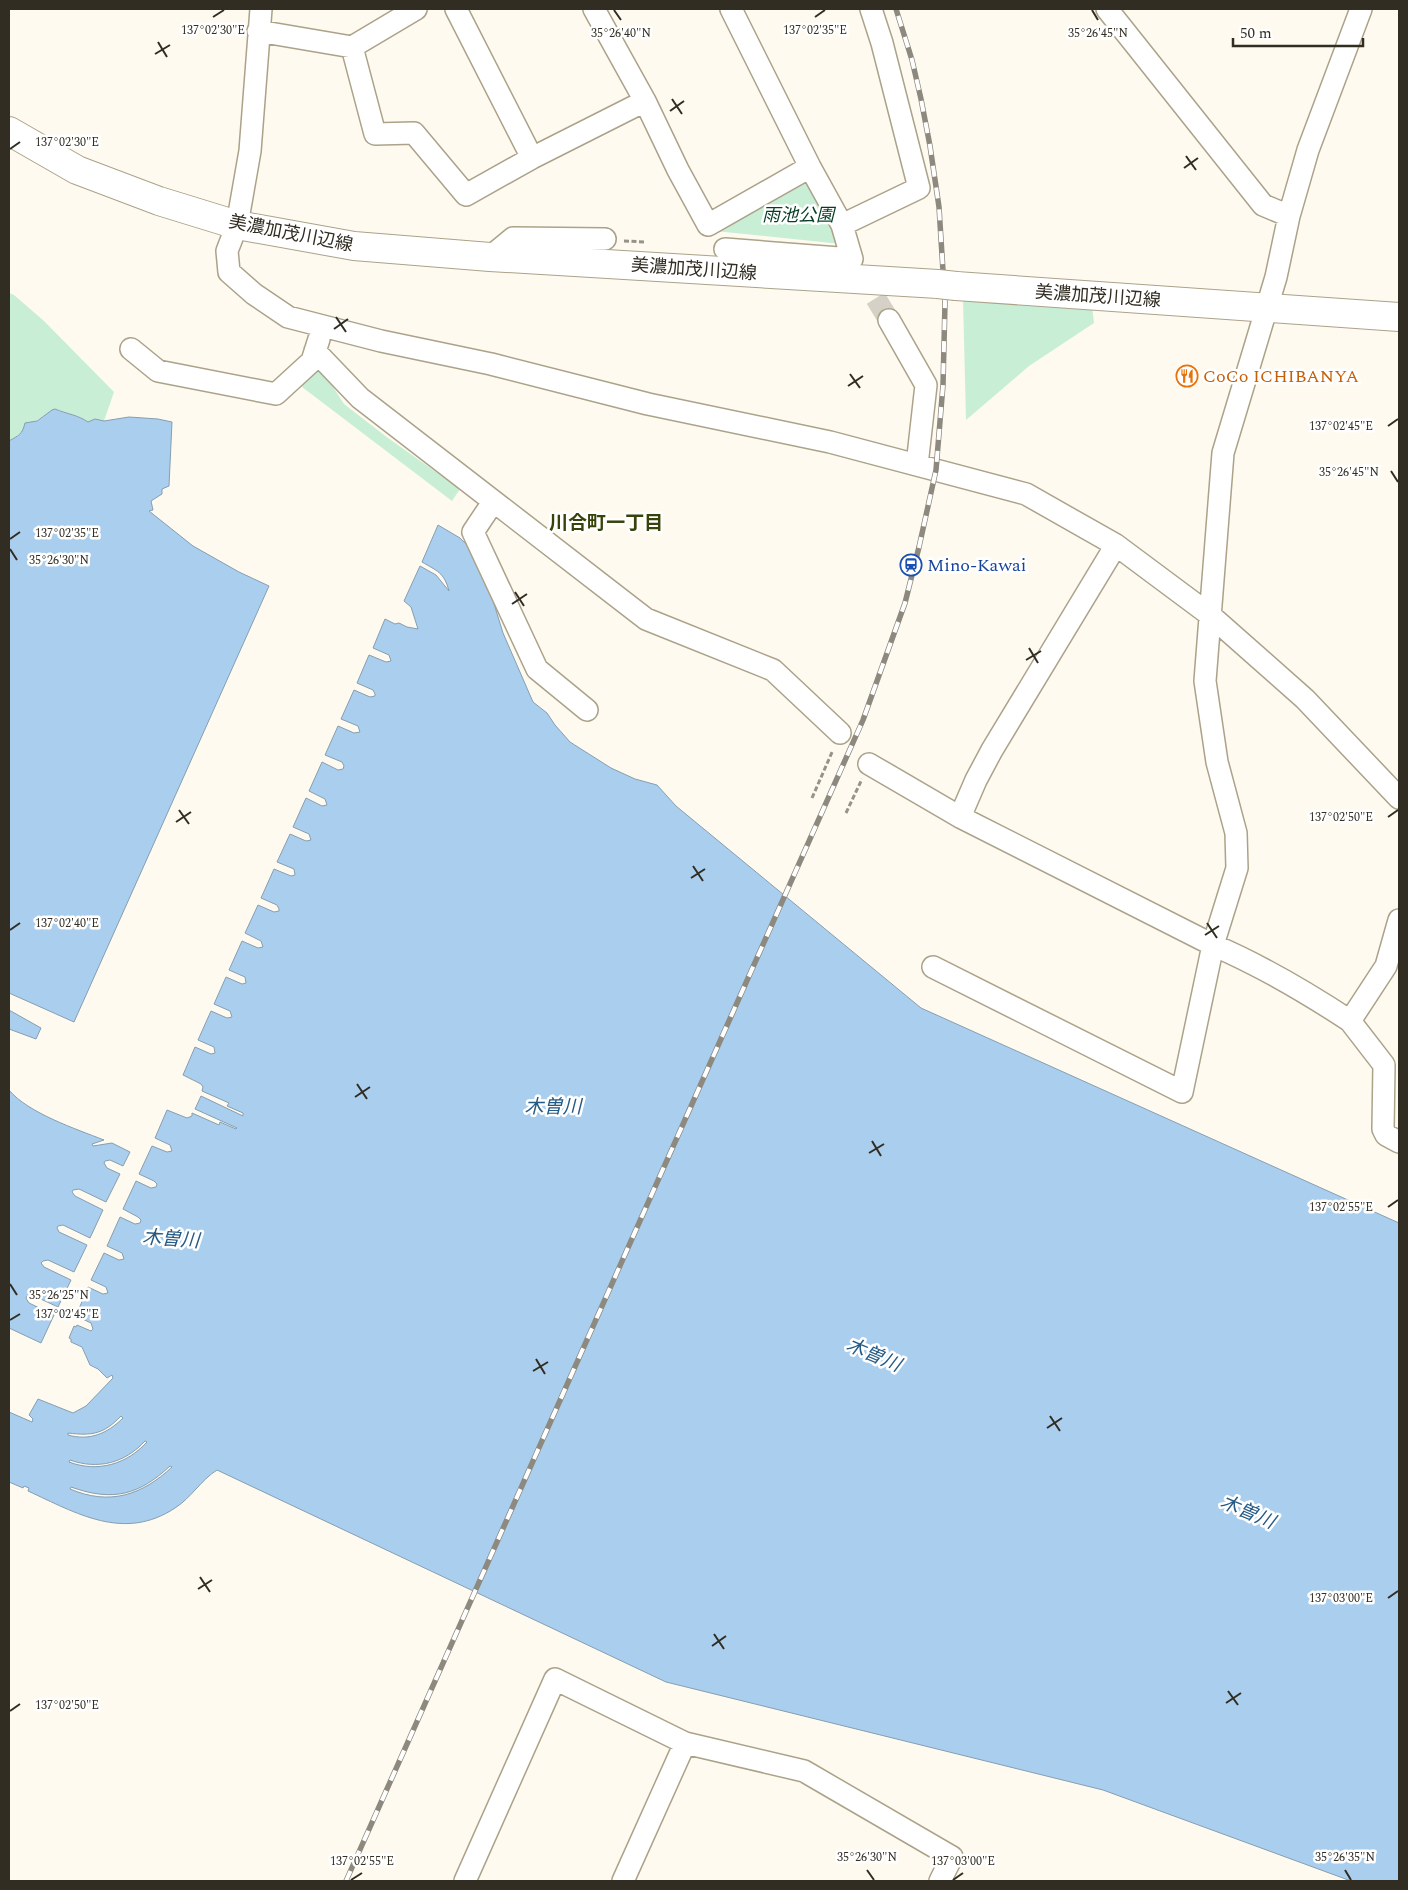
<svg xmlns="http://www.w3.org/2000/svg" width="1408" height="1890" font-family="Spectral,'Noto Sans JP',serif">
	<style>
		.green { fill: #c9eed6 }
		.water { fill: #aaceee; stroke: #869eb1; fill-rule: evenodd }
		.lines { fill: none; stroke-linecap: round; stroke-linejoin: round }
		.minor-tunnel { stroke: #d5d1c6; stroke-width: 21; stroke-dasharray: 21 11; stroke-linecap: butt }
		.minor-casing { stroke: #aba289; stroke-width: 24 }
		.major-casing { stroke: #aba289; stroke-width: 30 }
		.path { stroke: #979389; stroke-width: 3; stroke-dasharray: 5 2.5; stroke-linecap: butt }
		.minor { stroke: #fff; stroke-width: 21 }
		.major { stroke: #fff; stroke-width: 28 }
		.rail-casing { stroke: #8d897f; stroke-width: 5.5 }
		.rail { stroke: #fff; stroke-width: 4; stroke-dasharray: 11; stroke-linecap: butt }
		.major-bridge-casing { stroke: #aba289; stroke-width: 30; stroke-linecap: butt }
		.major-bridge { stroke: #fff; stroke-width: 28 }
		.ticks { fill: none; stroke: #312d23; stroke-width: 2 }
		.labels { text-anchor: middle; stroke-width: 5; stroke-linejoin: round; paint-order: stroke }
		.park-label { font-size: 18px; font-style: italic; fill: #063d23; stroke: #fff }
		.street-label { font-size: 18px; fill: #312d23; stroke: #fff }
		.food-label { font-size: 18px; fill: #c56008; stroke: #fff; text-anchor: start }
		.transit-label { font-size: 18px; fill: #164399; stroke: #fff; text-anchor: start }
		.neighbourhood-label { font-size: 19px; font-weight: bold; fill: #374308; stroke: #fff }
		.water-label { font-size: 19px; font-style: italic; fill: #245a84; stroke: #fff }
		.ticks-label { font-size: 12px; text-anchor: middle; fill: #312d23; stroke: #fff; stroke-width: 5; stroke-linejoin: round; paint-order: stroke }
	</style>
	<rect width="100%" height="100%" fill="#fefaef"/>
	<path class="green" d="M808 181 841 244 715 231Z
		M9 293 14 295 44 321 114 392 104 421 95 419 88 422C78 415 67 414 56 409 37 417 25 432 9 441Z
		M963 299 1092 306 1094 323 1029 366 966 420Z
		M317 362 344 404 388 438 460 489 452 501 302 387Z"/>
	<path class="water" d="M55 409C67 414 78 415 88 422L95 419 104 421 129 417 158 419 172 422 169 486 162 489V494L151 501 153 510 149 511 193 546 239 572 269 586 74 1022 9 993V441C19 435 22 435 25 423L37 421 52 410Z
		M438 525 460 538 475 553 491 594 503 633 533 702 547 713 555 725 570 742 611 768 635 779 657 785 676 806 921 1008 1399 1223V1881H1351L1103 1790 666 1682 217 1470C201 1480 191 1498 175 1508 124 1542 76 1513 28 1491L29 1488 24 1486 23 1488 9 1482V1412L32 1422 33 1419 29 1415 38 1399 73 1413 86 1406 113 1378 112 1375 107 1378 98 1369 90 1365 82 1347 71 1342V1339L69 1338 74 1326 76 1327 77 1325 91 1331 93 1329 91 1323 76 1316 88 1287 103 1294 108 1293 106 1287 91 1280 104 1253 119 1260 124 1259 122 1253 107 1246 120 1217 135 1224 140 1223 141 1220 138 1217 123 1209 136 1181 151 1188 156 1187 157 1184 154 1181 139 1174 152 1146 167 1152 172 1151 170 1145 155 1138 167 1110 187 1118 192 1116V1113L219 1125 220 1122 236 1129 237 1128 195 1109 201 1096 243 1116V1113L227 1106 229 1103 202 1091 203 1087 201 1084 183 1075 195 1047 211 1054 215 1053 214 1047 198 1040 211 1011 227 1018 232 1017 230 1011 214 1004 226 977 242 984 246 983 245 977 229 970 242 941 258 948 263 947 261 941 245 933 258 905 274 912 279 911V909L277 905 261 898 274 869 291 876 295 875 294 869 277 862 290 834 306 841 311 840 309 834 293 827 306 798 322 806 327 805 325 799 309 791 322 762 338 770 343 769 344 766 342 762 325 755 338 726 354 733 360 732 358 726 341 719 354 690 370 697 375 696V694L373 690 357 683 369 655 386 662 391 661 389 655 373 648 385 619 395 624 399 623 407 627 418 629 411 607 404 601 420 566 436 575 449 591C444 572 437 571 422 562ZM121 1416 123 1418C107 1434 89 1441 68 1435V1433C92 1436 104 1434 121 1416ZM145 1441 147 1442C127 1464 98 1473 69 1462L70 1460C98 1470 125 1463 145 1441ZM170 1466 172 1467C142 1495 110 1506 70 1489L71 1487C113 1502 139 1495 170 1466Z
		M9 1010 41 1028 36 1039 9 1029Z
		M9 1090C28 1113 76 1129 104 1140L92 1144 93 1146 112 1143 130 1152 123 1166 110 1160 105 1161 104 1163 107 1168 120 1174 106 1202 79 1189 73 1190 72 1192 75 1196 103 1210 90 1238 63 1225 58 1226 57 1228 59 1232 87 1245 74 1272 48 1260 43 1261 41 1263 44 1267 71 1280 58 1307 32 1295 27 1296 26 1298 29 1303 54 1315 41 1343 9 1328Z"/>
	<g class="lines">
		<path class="minor-tunnel" d="M859 271 889 320"/>
		<g class="minor-casing">
			<path id="minor" d="M261 9 250 151 237 225 227 251 229 272 254 294 288 317 381 341 491 364 648 404 830 442 1026 494 1116 545 1210 615 1305 699 1399 798
				M456 9 532 158
				M594 9 645 101 678 170 708 225 810 167
				M1107 9 1263 205 1289 216
				M258 31 352 47 416 9
				M352 47 375 134 414 133 466 195 532 158 645 101
				M842 225 919 188 882 43 871 9
				M725 249 852 259 842 225 810 167 731 9
				M490 257 513 238 605 239
				M889 320 926 385 917 465
				M131 349 158 371 276 394 312 361 319 339
				M315 351 360 398 646 619 773 670 840 733
				M493 502 473 532 537 669 587 710
				M869 764 960 817 1213 945C1262 966 1306 992 1350 1021L1386 966 1399 920
				M960 817 976 780 992 750 1116 545
				M933 967 1182 1092 1213 945 1237 868 1236 833 1217 762 1205 681 1223 453 1276 277 1289 216 1308 150 1361 9
				M1350 1021 1384 1065 1383 1129 1386 1135 1399 1142
				M465 1881 555 1679 685 1743 804 1771 952 1857 940 1881
				M623 1881 685 1743"/>
		</g>
		<g class="major-casing">
			<path id="major" d="M9 131 77 170 159 201 237 225 354 246 490 257 938 284
				M956 286 1399 317"/>
		</g>
		<path class="path" d="M624 241 645 242
			M812 798 833 750
			M846 813 862 779"/>
		<use href="#minor" class="minor"/>
		<use href="#major" class="major"/>
		<g class="rail-casing">
			<path id="rail" d="M346 1881 863 720 905 603 919 547 936 470 943 385 945 303 939 207 930 146 921 99 912 60 896 9"/>
		</g>
		<use href="#rail" class="rail"/>
		<g class="major-bridge-casing">
			<path id="major-bridge" d="M938 284 956 286"/>
		</g>
		<use href="#major-bridge" class="major-bridge"/>
	</g>
	<path class="ticks" d="M614 10 621 20M1092 10 1098 20M213 17 224 10M815 17 825 10M158 42 167 57M155 54 170 45M672 99 682 114M670 111 684 101M10 149 20 142M1186 156 1196 170M1184 168 1198 158M336 317 346 332M334 329 348 319M850 374 860 388M848 386 863 376M1388 426 1398 419M1391 471 1398 482M10 539 20 532M10 549 17 560M515 592 524 606M512 604 527 594M1029 648 1038 663M1026 660 1041 651M179 810 189 824M1388 817 1398 810M176 822 191 812M693 866 703 881M691 878 705 869M1207 923 1217 938M10 930 20 923M1205 935 1219 926M357 1084 367 1099M355 1097 370 1087M872 1141 881 1156M869 1153 884 1144M1388 1207 1398 1200M10 1284 17 1295M10 1320 20 1314M536 1359 545 1374M533 1371 548 1362M1050 1416 1060 1431M1047 1428 1062 1418M200 1577 210 1592M198 1589 212 1580M1388 1598 1398 1591M714 1634 724 1649M712 1646 726 1636M1228 1691 1238 1705M1226 1703 1241 1693M10 1711 20 1704M867 1870 874 1880M1345 1870 1351 1880M351 1880 362 1873M953 1880 963 1873"/>
	<defs>
		<g id="restaurant-ring" transform="scale(1.125)"><circle r="9.5" fill="#fff" stroke="#e8710a" stroke-width="1.5"/><path d="M-5-6h1v4h1v-4h1v4h1v-4h1v5L-1.5 .5V6h-2V.5L-5-1ZM5-6V6H3V1.5H1.5Q1.5-4 5-6Z" fill="#e8710a"/></g>
		<g id="station-ring" transform="scale(1.125)"><circle r="9.5" fill="#fff" stroke="#1a4fb4" stroke-width="1.5"/><path d="M-3-6H3Q5-6 5-4V2Q5 4 3 4L4.5 6H3L1.5 4h-3L-3 6H-4.5L-3 4Q-5 4-5 2V-4Q-5-6-3-6ZM-3.5-4v3h7v-3ZM-3.5 1v1.5H-2V1ZM2 1v1.5H3.5V1Z" fill="#1a4fb4"/></g>
	</defs>
	<g fill-rule="evenodd">
		<use href="#restaurant-ring" x="1187" y="376"/>
		<use href="#station-ring" x="911" y="565"/>
	</g>
	<g class="labels">
		<g class="park-label">
			<text x="798" y="221">雨池公園</text>
		</g>
		<g class="street-label">
			<text transform="translate(291 233) rotate(11)" y="6">美濃加茂川辺線</text>
			<text transform="translate(694 269) rotate(4)" y="6">美濃加茂川辺線</text>
			<text transform="translate(1098 296) rotate(4)" y="6">美濃加茂川辺線</text>
		</g>
		<g class="food-label">
			<text x="1203" y="382">CoCo ICHIBANYA</text>
		</g>
		<g class="transit-label">
			<text x="927" y="571">Mino-Kawai</text>
		</g>
		<g class="neighbourhood-label">
			<text x="606" y="529">川合町一丁目</text>
		</g>
		<g class="water-label">
			<text x="553" y="1113">木曽川</text>
			<text transform="translate(171 1238) rotate(4)" y="7">木曽川</text>
			<text transform="translate(874 1354) rotate(23)" y="7">木曽川</text>
			<text transform="translate(1248 1511) rotate(23)" y="7">木曽川</text>
		</g>
	</g>
	<g class="ticks-label">
		<text x="213" y="34">137°02'30"E</text>
		<text x="815" y="34">137°02'35"E</text>
		<text x="1098" y="37">35°26'45"N</text>
		<text x="621" y="37">35°26'40"N</text>
		<text x="67" y="146">137°02'30"E</text>
		<text x="1341" y="430">137°02'45"E</text>
		<text x="1349" y="476">35°26'45"N</text>
		<text x="67" y="537">137°02'35"E</text>
		<text x="59" y="564">35°26'30"N</text>
		<text x="1341" y="821">137°02'50"E</text>
		<text x="67" y="927">137°02'40"E</text>
		<text x="1341" y="1211">137°02'55"E</text>
		<text x="59" y="1299">35°26'25"N</text>
		<text x="67" y="1318">137°02'45"E</text>
		<text x="1341" y="1602">137°03'00"E</text>
		<text x="67" y="1709">137°02'50"E</text>
		<text x="867" y="1861">35°26'30"N</text>
		<text x="1345" y="1861">35°26'35"N</text>
		<text x="362" y="1865">137°02'55"E</text>
		<text x="963" y="1865">137°03'00"E</text>
	</g>
	<rect width="1408" height="1890" fill="none" stroke="#312d23" stroke-width="20"/>
	<path d="M1233 38v8h130v-8" fill="none" stroke="#312d23" stroke-width="2.5"/>
	<text x="1240" y="38" font-size="15" fill="#312d23" stroke="#ffffff" stroke-width="4" paint-order="stroke">50 m</text>
</svg>
